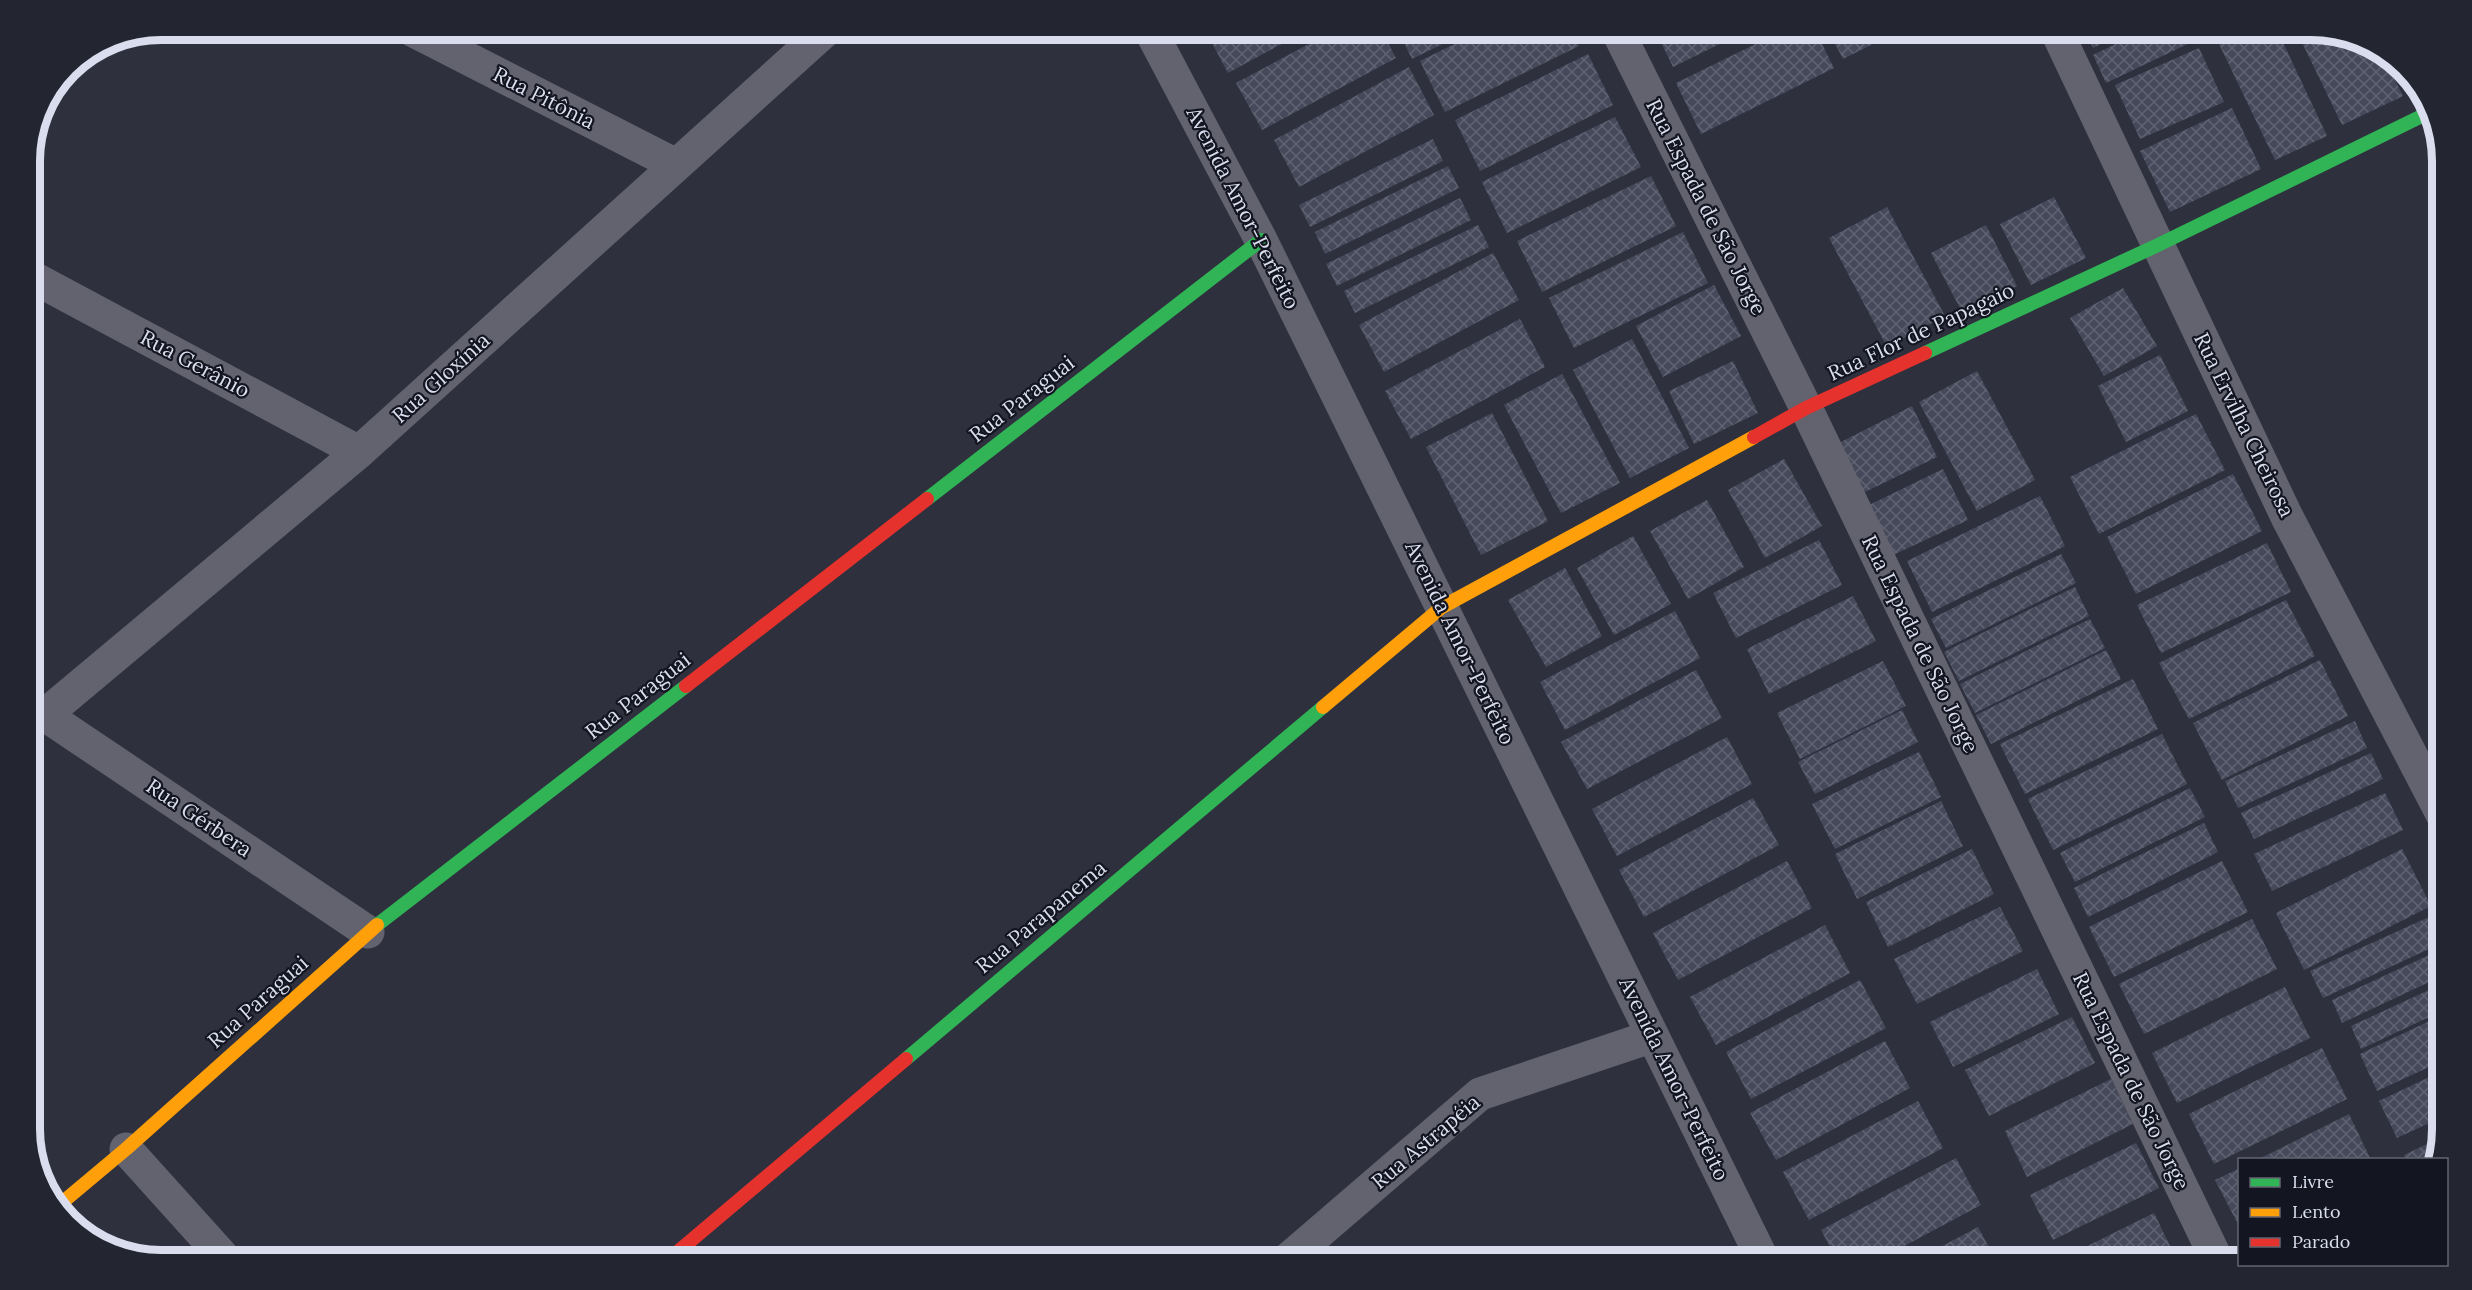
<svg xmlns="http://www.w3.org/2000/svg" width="2472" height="1290" font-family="Lora,serif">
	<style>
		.building { fill: url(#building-cross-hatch) }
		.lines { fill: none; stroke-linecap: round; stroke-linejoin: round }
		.street { stroke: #62636e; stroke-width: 33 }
		.fast { stroke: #30b455; stroke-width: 14 }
		.slow { stroke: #ff9f0a; stroke-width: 14 }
		.jam { stroke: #e5322d; stroke-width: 14 }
		.labels { text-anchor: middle; stroke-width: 4.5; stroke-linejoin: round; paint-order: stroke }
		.street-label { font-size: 21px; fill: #dadded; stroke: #131520 }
		.rim { fill: none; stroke: #dadded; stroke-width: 8 }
	</style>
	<defs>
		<pattern id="building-cross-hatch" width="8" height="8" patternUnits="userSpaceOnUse" patternTransform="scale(1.5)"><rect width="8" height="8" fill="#46495a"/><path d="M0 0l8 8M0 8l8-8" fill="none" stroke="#606372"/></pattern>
	</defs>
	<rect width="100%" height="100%" fill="#2e303e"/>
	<path class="building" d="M1205 30H1307L1228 73Z
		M1335 30H1381L1396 58 1262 130 1236 83Z
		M1398 30H1471L1412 59Z
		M1483 30H1570L1579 46 1445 112 1420 61Z
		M1655 30H1748L1673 67Z
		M1784 30H1815L1834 68 1701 134 1676 83Z
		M1828 30H1901L1843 59Z
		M2084 30H2130L2093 48Z
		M2144 30H2217L2106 83 2093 55Z
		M2242 30H2277L2327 136 2275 160 2218 42Z
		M2296 30H2311L2369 44 2383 56 2403 96 2342 125Z
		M2199 48 2224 102 2140 139 2115 85Z
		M1588 54 1613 105 1480 171 1455 120Z
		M1409 67 1434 115 1299 187 1274 140Z
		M2232 108 2261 169 2170 212 2140 151Z
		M1615 117 1641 167 1507 233 1482 182Z
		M1433 139 1443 161 1310 227 1299 205Z
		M1448 166 1459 188 1325 254 1315 232Z
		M1651 176 1676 226 1542 292 1517 241Z
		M2054 197 2086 258 2031 285 2000 224Z
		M1460 198 1471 220 1337 286 1326 264Z
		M1887 207 1945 316 1887 347 1829 238Z
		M1478 225 1489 247 1355 313 1344 291Z
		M1986 225 2017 286 1963 314 1931 253Z
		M1683 232 1708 283 1574 348 1549 298Z
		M1493 253 1519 300 1384 372 1359 325Z
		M1714 285 1741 336 1663 377 1636 326Z
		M2123 288 2157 346 2104 376 2070 318Z
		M1520 319 1545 367 1411 439 1385 391Z
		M1632 339 1689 448 1630 478 1573 370Z
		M2160 355 2188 411 2126 442 2098 386Z
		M1733 361 1758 413 1694 444 1669 391Z
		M1977 371 2035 480 1977 511 1919 402Z
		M1562 374 1620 483 1561 513 1504 405Z
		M1912 406 1937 457 1861 494 1837 444Z
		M1492 413 1548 521 1481 555 1426 447Z
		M2196 414 2225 470 2099 534 2070 477Z
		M1784 459 1822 526 1765 558 1728 490Z
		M1943 469 1968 520 1891 556 1867 506Z
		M2233 474 2262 531 2136 594 2107 537Z
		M2040 496 2065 546 1932 612 1907 561Z
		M1707 500 1744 567 1688 599 1650 531Z
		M1633 536 1671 604 1614 635 1577 568Z
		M1819 540 1842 585 1736 638 1713 593Z
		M2267 543 2291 592 2161 653 2137 605Z
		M2061 554 2076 583 1946 648 1931 619Z
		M1565 568 1602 636 1546 667 1508 600Z
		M2075 587 2089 616 1959 681 1944 652Z
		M1853 596 1876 641 1769 694 1747 649Z
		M2286 600 2315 656 2189 719 2159 663Z
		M1675 611 1700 658 1565 730 1540 682Z
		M2090 619 2105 648 1975 713 1960 684Z
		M2106 650 2121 679 1991 744 1976 715Z
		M2320 660 2348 716 2222 780 2193 723Z
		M1883 661 1906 706 1800 759 1777 713Z
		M1696 670 1722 718 1587 789 1561 742Z
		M2133 679 2158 729 2025 794 2000 744Z
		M1902 710 1918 742 1815 794 1798 762Z
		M2355 721 2367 748 2238 808 2225 781Z
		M2162 734 2187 784 2053 850 2028 799Z
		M1727 737 1752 784 1617 856 1592 809Z
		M1919 752 1941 797 1835 849 1812 804Z
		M2371 753 2383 779 2254 839 2241 813Z
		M2190 788 2205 817 2075 882 2060 853Z
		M2385 793 2403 830 2272 891 2254 854Z
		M1753 798 1779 845 1644 917 1619 870Z
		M1941 801 1963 846 1857 899 1835 854Z
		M2204 823 2218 852 2088 917 2074 888Z
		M1972 849 1994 894 1888 947 1866 902Z
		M2402 849 2431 906 2304 970 2276 913Z
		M1787 861 1812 908 1678 980 1653 933Z
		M2222 861 2248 912 2114 977 2089 927Z
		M2000 907 2023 951 1917 1004 1894 959Z
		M2440 912 2442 943 2323 998 2310 971Z
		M2252 919 2277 969 2144 1034 2119 984Z
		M1825 925 1850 973 1716 1045 1690 997Z
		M2442 949V976L2342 1023 2332 1000Z
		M2037 969 2059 1014 1953 1067 1930 1022Z
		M1860 980 1886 1028 1751 1099 1726 1052Z
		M2442 984V1011L2361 1049 2351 1026Z
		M2285 987 2310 1038 2177 1103 2152 1053Z
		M2442 1015V1061L2377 1091 2360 1054Z
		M2072 1017 2095 1063 1989 1116 1965 1070Z
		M1885 1041 1910 1088 1776 1160 1750 1113Z
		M2322 1048 2347 1099 2214 1164 2189 1114Z
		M2442 1071V1117L2397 1138 2379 1101Z
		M2111 1079 2133 1124 2027 1177 2005 1131Z
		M1918 1101 1943 1148 1809 1220 1783 1172Z
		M2349 1114 2371 1160H2257Z
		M2440 1138 2435 1160H2407L2404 1155Z
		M2136 1143 2159 1188 2053 1240 2030 1195Z
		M1956 1158 1981 1205 1878 1260H1837L1821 1230Z
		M2240 1168V1228L2215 1180Z
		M2154 1213 2176 1258 2172 1260H2059Z
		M1978 1227 1996 1260H1916Z"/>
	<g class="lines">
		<path class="street" d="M412 30 676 165
			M1150 30 1261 240 1763 1260
			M1617 30 1806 408 2217 1260
			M2056 30 2287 517 2442 814
			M30 276 359 452
			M30 705 368 932
			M46 714 359 452 826 30
			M126 1149 226 1260
			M1287 1260 1480 1094 1653 1036"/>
		<path class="fast" d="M1925 353 2158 245 2428 113
			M927 499 1261 240
			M377 925 686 686
			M906 1059 1323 707"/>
		<path class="slow" d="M1323 707 1442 607 1754 437
			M58 1206 126 1149 377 925"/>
		<path class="jam" d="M1754 437 1806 408 1925 353
			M686 686 927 499
			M668 1260 906 1059"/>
	</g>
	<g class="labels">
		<g class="street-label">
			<text transform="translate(544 98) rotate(27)" y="7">Rua Pitônia</text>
			<text transform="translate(1706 207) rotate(63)" y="7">Rua Espada de São Jorge</text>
			<text transform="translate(1243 208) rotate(63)" y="7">Avenida Amor-Perfeito</text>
			<text transform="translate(1921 332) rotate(-25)" y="7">Rua Flor de Papagaio</text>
			<text transform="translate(195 364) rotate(28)" y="7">Rua Gerânio</text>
			<text transform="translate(441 378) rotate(-42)" y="7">Rua Gloxínia</text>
			<text transform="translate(1022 399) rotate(-38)" y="7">Rua Paraguai</text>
			<text transform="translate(2244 425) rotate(64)" y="7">Rua Ervilha Cheirosa</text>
			<text transform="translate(1460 643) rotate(64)" y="7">Avenida Amor-Perfeito</text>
			<text transform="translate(1920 644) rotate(64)" y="7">Rua Espada de São Jorge</text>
			<text transform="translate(638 696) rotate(-38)" y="7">Rua Paraguai</text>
			<text transform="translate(199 818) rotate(34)" y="7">Rua Gérbera</text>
			<text transform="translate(1041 917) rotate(-40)" y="7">Rua Parapanema</text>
			<text transform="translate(258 1002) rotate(-42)" y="7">Rua Paraguai</text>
			<text transform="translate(1674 1079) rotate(64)" y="7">Avenida Amor-Perfeito</text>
			<text transform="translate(2131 1081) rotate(64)" y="7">Rua Espada de São Jorge</text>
			<text transform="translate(1426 1142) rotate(-40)" y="7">Rua Astrapéia</text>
		</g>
	</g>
	<path d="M0 0H2472V1290H0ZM161 40H2311A121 121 0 0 1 2432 161V1129A121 121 0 0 1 2311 1250H161A121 121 0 0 1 40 1129V161A121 121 0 0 1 161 40Z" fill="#232530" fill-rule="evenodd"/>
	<path class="rim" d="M161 40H2311A121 121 0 0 1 2432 161V1129A121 121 0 0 1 2311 1250H161A121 121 0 0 1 40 1129V161A121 121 0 0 1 161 40Z"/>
	<rect x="2238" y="1158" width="210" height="108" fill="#131520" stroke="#636572" stroke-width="1.5"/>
	<rect x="2250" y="1178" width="30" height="9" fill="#30b455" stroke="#636572" stroke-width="1.5"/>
	<text x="2292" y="1188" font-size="18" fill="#dadded">Livre</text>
	<rect x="2250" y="1208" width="30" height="9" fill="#ff9f0a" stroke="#636572" stroke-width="1.5"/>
	<text x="2292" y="1218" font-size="18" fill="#dadded">Lento</text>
	<rect x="2250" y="1238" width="30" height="9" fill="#e5322d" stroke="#636572" stroke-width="1.5"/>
	<text x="2292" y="1248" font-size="18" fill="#dadded">Parado</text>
</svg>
